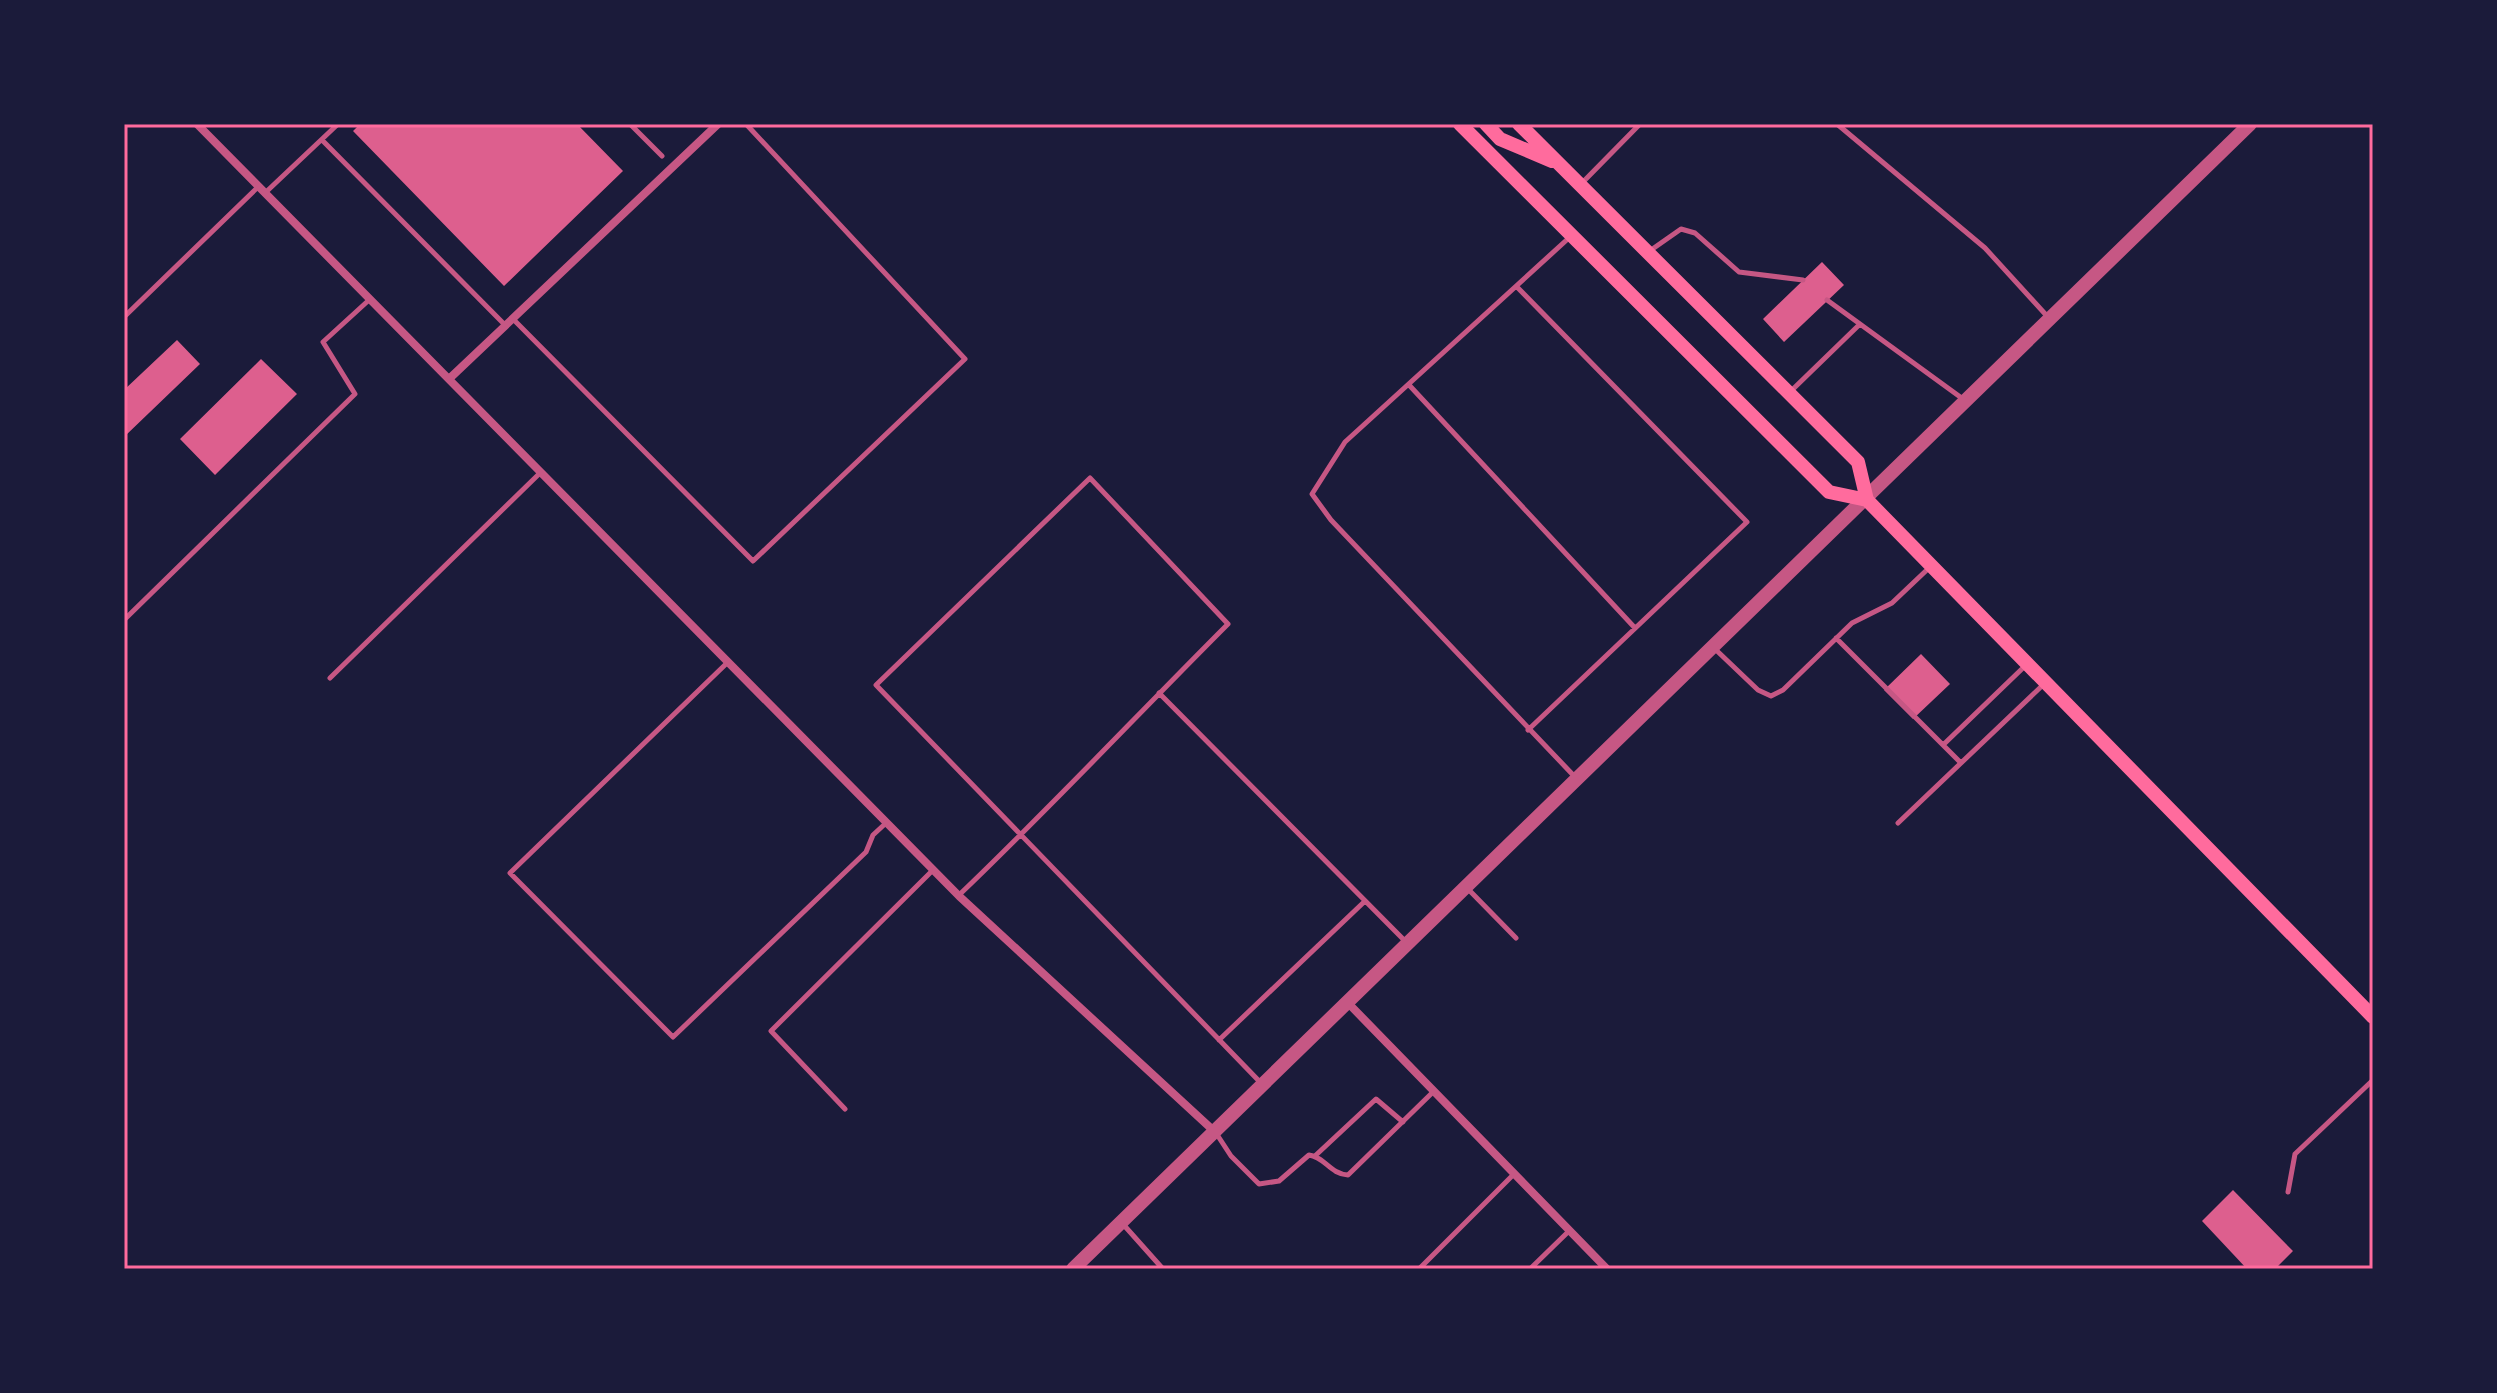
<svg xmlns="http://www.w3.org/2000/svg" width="2497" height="1393" font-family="Arial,sans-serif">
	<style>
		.building { fill: #dd5f8e }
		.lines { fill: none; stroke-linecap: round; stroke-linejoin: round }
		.service { stroke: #c65784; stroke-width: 5 }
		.minor { stroke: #c65784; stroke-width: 8 }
		.tertiary { stroke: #c65784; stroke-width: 14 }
		.secondary { stroke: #ff6b9d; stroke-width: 14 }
		.neatline { fill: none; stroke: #ff6b9d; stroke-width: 3 }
	</style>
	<rect width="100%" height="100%" fill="#1b1b3a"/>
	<path class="building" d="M360 124H577L623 171 504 286 353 131Z
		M1822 262 1844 285 1784 342 1763 319Z
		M177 340 200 364 124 437V390Z
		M261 359 297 394 215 475 180 439Z
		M1921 654 1950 684 1913 719 1884 690Z
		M2233 1190 2293 1251 2275 1269H2247L2202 1221Z"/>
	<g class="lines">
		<path class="service" d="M630 124 662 156
			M1837 124 1985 248 2047 316
			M322 140 505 325
			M1581 184 1640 124
			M266 192 338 124
			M1571 236 1345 442 1312 494 1331 520 1575 777
			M1651 250 1681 229 1695 233 1739 272 1803 280
			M1517 287 1747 522 1528 730
			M1827 300 1963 399
			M124 317 258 187
			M513 319 753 561 965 359 746 124
			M1410 386 1635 628
			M1791 391 1859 325
			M124 620 355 394 323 342 369 300
			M1836 638 1961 763
			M1715 649 1758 690 1771 696 1783 690 1852 623 1892 603 1931 566
			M728 662 510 873 673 1037 866 852 873 835 886 823
			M330 678 540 473
			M1159 693 1406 942
			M1943 745 2026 665
			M1898 823 2045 683
			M1468 889 1516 938
			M959 895C1051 807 1138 714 1228 624L1090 478 876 685 1260 1082
			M1219 1040 1364 902
			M845 1109 771 1031 933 870
			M1216 1133 1231 1156 1259 1184 1279 1181 1309 1155C1325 1157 1330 1174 1348 1175L1433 1092
			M1316 1155 1376 1099 1403 1122
			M2288 1192 2295 1154 2373 1080
			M1122 1223 1163 1269
			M1419 1269 1514 1174
			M1530 1269 1569 1231"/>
		<path class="minor" d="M197 124 959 896 1215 1132
			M449 379 718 124
			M1349 1004 1607 1269"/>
		<path class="tertiary" d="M1073 1269 2250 124"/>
		<path class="secondary" d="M1460 124 1829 492 1867 500
			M1486 124 1500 139 1552 161
			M1519 124 1858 462 1867 500 2373 1017"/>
	</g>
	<rect width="2497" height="1393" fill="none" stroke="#1b1b3a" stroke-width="252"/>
	<rect x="126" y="126" width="2245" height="1141" class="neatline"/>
</svg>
